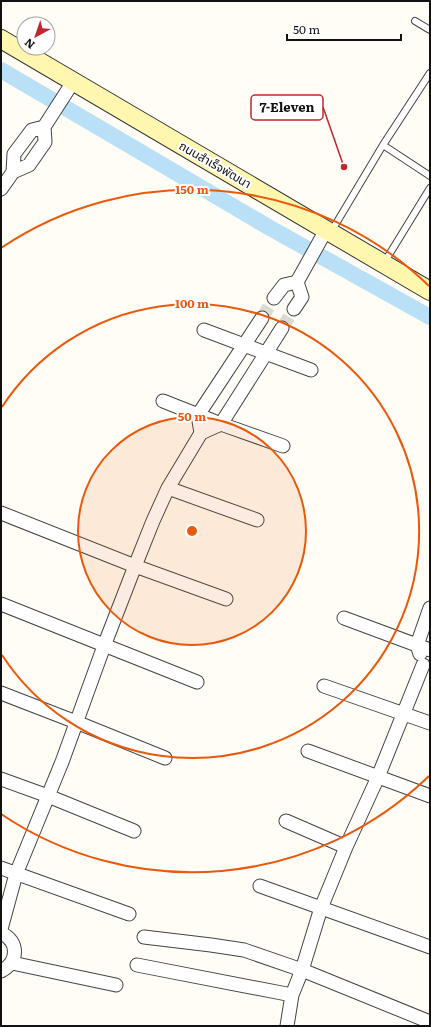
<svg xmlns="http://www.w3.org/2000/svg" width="431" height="1027" font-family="Literata,'Noto Sans Thai',serif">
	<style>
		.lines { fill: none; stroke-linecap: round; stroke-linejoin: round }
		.canal { stroke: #b9e0f7; stroke-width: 16 }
		.street-tunnel { stroke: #dbdad3; stroke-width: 13; stroke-dasharray: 13 6; stroke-linecap: butt }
		.lane-casing { stroke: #444; stroke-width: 8 }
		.street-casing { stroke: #444; stroke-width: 15 }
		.secondary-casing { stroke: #333; stroke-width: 20 }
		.lane { stroke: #fff; stroke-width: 6 }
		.street { stroke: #fff; stroke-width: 13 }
		.secondary { stroke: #fff6b0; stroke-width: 18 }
		.ring { fill: none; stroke: #e8590c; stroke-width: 2 }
		.labels { text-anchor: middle; stroke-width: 4; stroke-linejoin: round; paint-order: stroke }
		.street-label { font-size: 12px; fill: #111; stroke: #fff }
		.centre { fill: #e8590c; stroke: #fff; stroke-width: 2 }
		.ring-label { font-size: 12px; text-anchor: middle; font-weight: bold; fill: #e8590c; stroke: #fff; stroke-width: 4; stroke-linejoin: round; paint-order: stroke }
		.leader { fill: none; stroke: #c4262e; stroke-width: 1.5 }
		.callout-dot { fill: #c4262e; stroke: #fff; stroke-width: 1.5 }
		.callout { fill: #fff; stroke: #c4262e; stroke-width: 1.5 }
		.callout-label { font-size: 13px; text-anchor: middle; font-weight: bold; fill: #111 }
	</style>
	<rect width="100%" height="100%" fill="#fffdf5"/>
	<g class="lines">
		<path class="canal" d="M1 70 270 228 430 317"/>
		<path class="street-tunnel" d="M262 318 274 298
			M282 328 294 309"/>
		<g class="lane-casing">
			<path id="lane" d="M415 21 430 30
				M383 145 430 176
				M331 232 383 145 430 73
				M384 263 430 188"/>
		</g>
		<g class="street-casing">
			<path id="street" d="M13 172 14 154 32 130 44 127
				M1 189 13 172 29 165 45 142 44 127 73 82
				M274 298 284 285 297 282 326 230
				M294 309 302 297 297 282
				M204 330 311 370
				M163 401 221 424 283 446
				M201 433 198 415 262 318
				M168 488 257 520
				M1 513 135 566 226 599
				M1 604 197 682
				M344 618 430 650
				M420 654 417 645 430 608
				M324 686 430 723
				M1 693 76 722 165 758
				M308 751 430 796
				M1 779 48 796 134 831
				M286 821 346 847
				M1 868 129 914
				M260 886 430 947
				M1 929 16 874 62 762 104 646 135 566 153 521 168 488 201 433 221 424 282 328
				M1 933C19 941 19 962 1 971
				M144 937 211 945 244 950 302 970 430 1022
				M12 963 116 985
				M137 965 292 995
				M287 1026 292 995 302 970 321 908 346 847 378 777 423 665"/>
		</g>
		<g class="secondary-casing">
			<path id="secondary" d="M1 39 430 291"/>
		</g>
		<use href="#lane" class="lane"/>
		<use href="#street" class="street"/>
		<use href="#secondary" class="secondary"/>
	</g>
	<circle cx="192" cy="531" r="114" fill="#e8590c" fill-opacity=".12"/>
	<g class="ring">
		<circle cx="192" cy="531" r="114"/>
		<path d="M2 407A227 227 0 1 1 2 655"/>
		<path d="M429 776A341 341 0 0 1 1 814M1 248A341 341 0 0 1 429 286"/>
	</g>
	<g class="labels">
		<g class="street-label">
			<text transform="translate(215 165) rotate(30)" y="4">ถนนสำเร็จพัฒนา</text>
		</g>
	</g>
	<circle cx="192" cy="531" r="6" class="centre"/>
	<g class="ring-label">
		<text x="192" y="194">150 m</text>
		<text x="192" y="308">100 m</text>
		<text x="192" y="421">50 m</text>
	</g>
	<path class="leader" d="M344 167L323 107"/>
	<circle class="callout-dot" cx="344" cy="167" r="4"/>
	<rect class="callout" x="251" y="95" width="72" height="25" rx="4"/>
	<g class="callout-label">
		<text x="287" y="112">7-Eleven</text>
	</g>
	<rect width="431" height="1027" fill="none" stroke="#111111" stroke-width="4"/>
	<g transform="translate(36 36) rotate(220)"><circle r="19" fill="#ffffff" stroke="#a0a0a0"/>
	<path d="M0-3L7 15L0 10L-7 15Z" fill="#c4262e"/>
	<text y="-6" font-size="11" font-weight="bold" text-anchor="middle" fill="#111111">N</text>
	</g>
	<path d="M287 34v6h114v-6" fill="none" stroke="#111111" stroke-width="2"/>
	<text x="293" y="34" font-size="12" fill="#111111" stroke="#ffffff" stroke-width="3" paint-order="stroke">50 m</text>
</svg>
